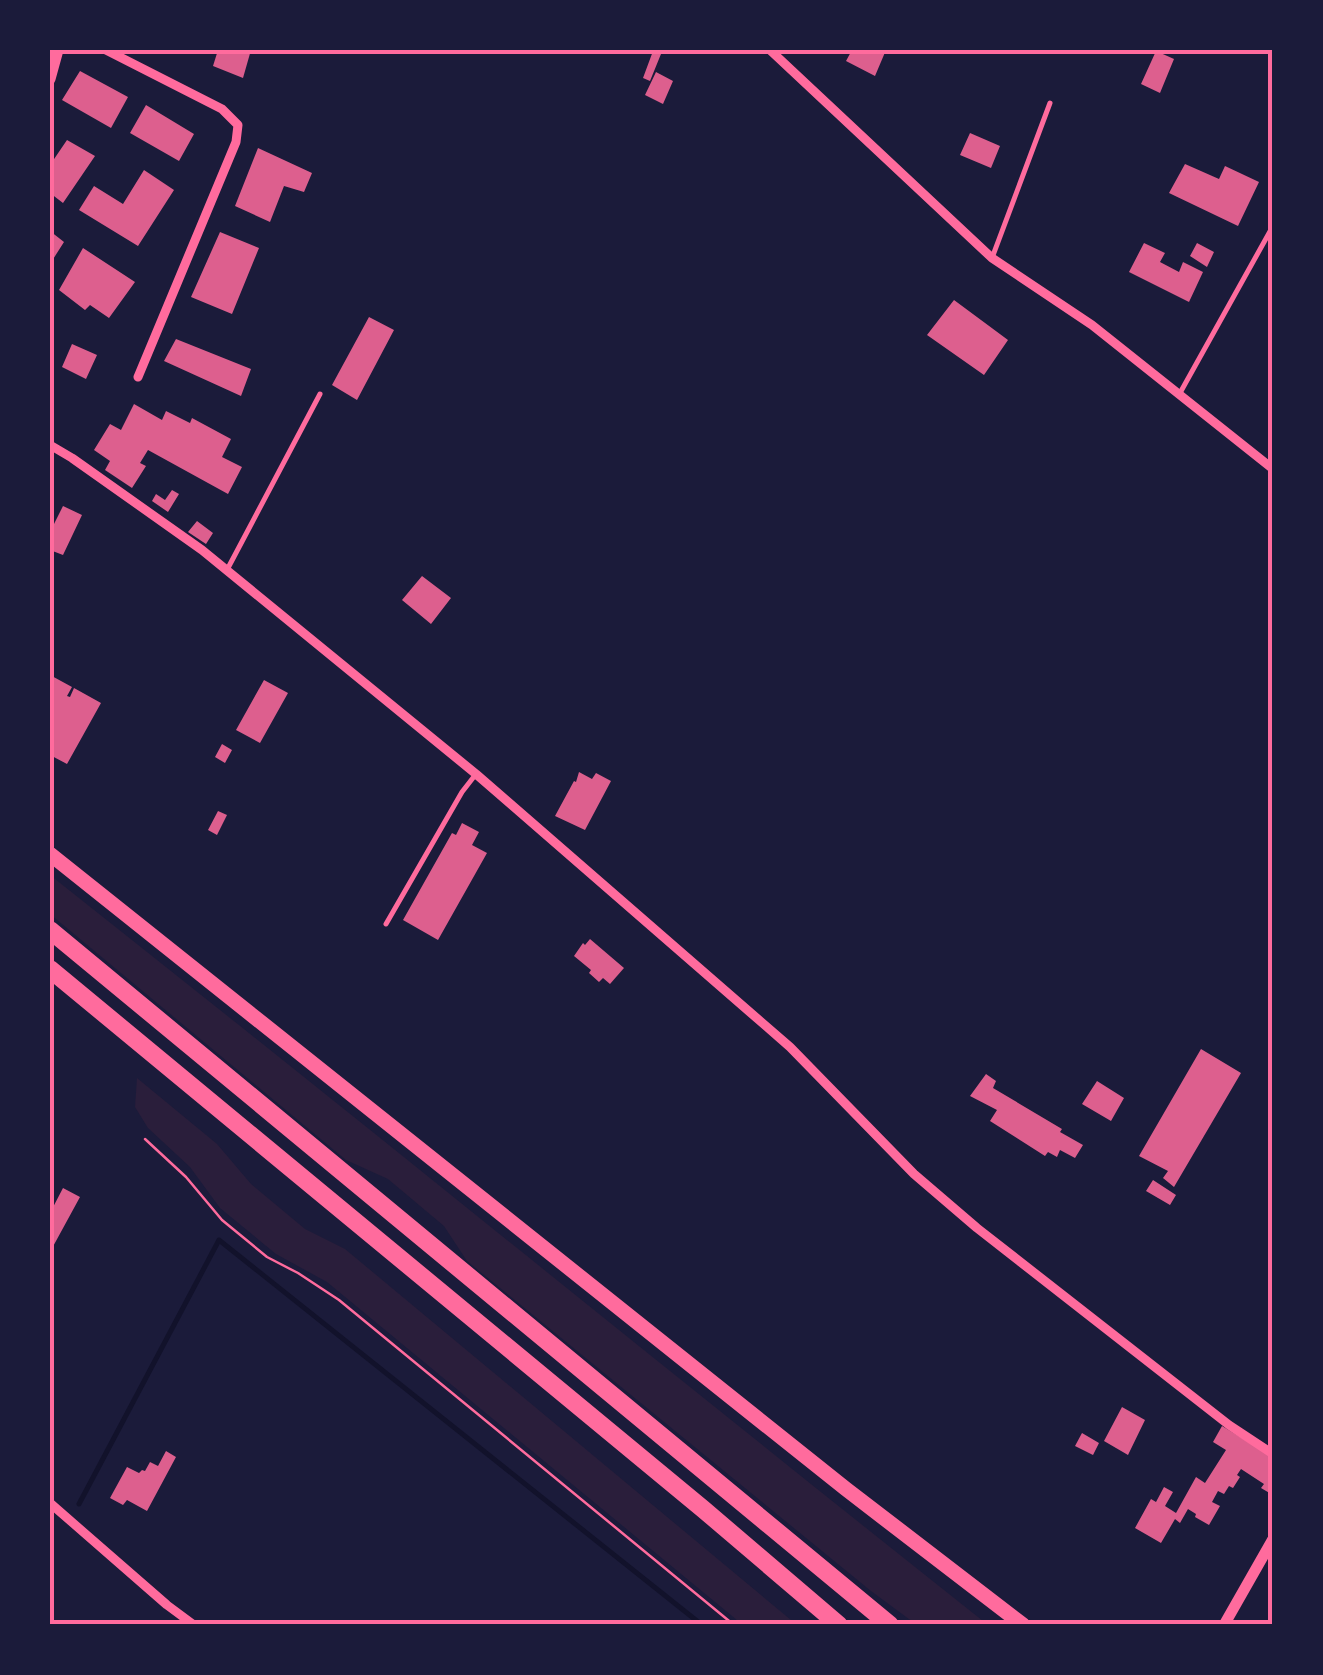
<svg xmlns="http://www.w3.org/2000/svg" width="1323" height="1675" font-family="Poppins,sans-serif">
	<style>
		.green { fill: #2a1e3b }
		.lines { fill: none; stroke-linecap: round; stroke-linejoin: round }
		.stream { stroke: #12122b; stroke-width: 5 }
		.building { fill: #dd5f8e }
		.path { stroke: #ff6b9d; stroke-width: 2.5 }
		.service { stroke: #ff6b9d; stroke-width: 5 }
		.minor { stroke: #ff6b9d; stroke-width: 9 }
		.tertiary { stroke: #ff6b9d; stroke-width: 11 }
		.primary { stroke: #ff6b9d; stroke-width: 15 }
		.motorway { stroke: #ff6b9d; stroke-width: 18 }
		.neatline { fill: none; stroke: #ff6b9d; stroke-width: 4 }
	</style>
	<rect width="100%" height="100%" fill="#1b1b3a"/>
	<path class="green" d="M50 875C364 1123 674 1376 988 1625H917L871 1591 467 1261 444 1226 388 1179 346 1160 50 914Z
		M137 1078 217 1144 251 1184 305 1229 345 1249 797 1625H743L327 1282 276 1254 220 1208 190 1167 148 1128 135 1107Z"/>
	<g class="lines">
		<path class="stream" d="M79 1504 219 1240 702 1625"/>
	</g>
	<path class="building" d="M218 50H251L243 78 213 66Z
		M852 50H886L875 76 846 61Z
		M653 51 661 54 650 81 643 78Z
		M1156 51 1174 59 1160 93 1141 84Z
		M80 71 128 97 111 128 62 100Z
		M656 72 673 81 663 104 645 95Z
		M146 105 194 134 179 161 130 133Z
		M970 133 1000 146 991 168 960 155Z
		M67 140 95 156 63 203 50 193V165Z
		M258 148 312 173 304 192 284 186 270 222 235 206Z
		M1185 164 1219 179 1225 166 1259 182 1238 226 1169 193Z
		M144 170 174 190 138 246 79 210 94 186 123 204Z
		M50 231 64 242 50 264Z
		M220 232 259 248 232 314 191 297Z
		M1144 243 1165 253 1160 262 1179 272 1183 262 1203 272 1189 302 1129 272Z
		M1197 243 1214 252 1207 267 1190 256Z
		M83 248 135 282 109 318 90 305 85 310 59 290Z
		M954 300 1008 340 984 375 927 335Z
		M369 317 394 330 357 400 332 385Z
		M176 339 251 369 241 396 164 361Z
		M72 344 97 355 86 379 62 367Z
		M134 404 162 420 166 411 190 423 192 418 231 439 222 457 242 467 228 494 148 450 140 463 146 466 132 488 105 470 110 461 94 450 110 424 121 430Z
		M172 490 179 494 168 512 152 501 156 494 165 500Z
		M63 506 82 515 63 555 50 550V532Z
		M197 521 213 533 206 544 188 532Z
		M422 576 451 598 431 624 402 600Z
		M50 675 72 687 67 696 70 697 74 688 101 703 67 764 50 755Z
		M264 680 288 693 260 743 236 730Z
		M222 744 232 750 225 763 215 757Z
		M579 772 592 779 596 773 611 781 585 830 555 816 574 781 576 782Z
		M218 811 227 815 217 835 208 830Z
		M462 823 479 832 472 845 487 853 438 940 403 920 452 833 456 835Z
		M590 939 624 968 610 984 603 978 599 982 589 973 591 970 574 956 583 943 585 945Z
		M1201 1049 1241 1073 1174 1187 1163 1178 1168 1171 1139 1156Z
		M986 1074 996 1081 993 1088 1062 1129 1060 1132 1083 1145 1075 1158 1060 1150 1057 1157 1048 1152 1045 1156 990 1121 997 1110 970 1096Z
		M1097 1081 1124 1098 1111 1121 1082 1104Z
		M1153 1180 1176 1195 1170 1205 1146 1191Z
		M63 1188 80 1197 50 1252V1213Z
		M1122 1407 1145 1420 1128 1455 1104 1441Z
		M1222 1426 1273 1457V1495L1261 1488 1264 1484 1241 1469 1237 1475 1240 1477 1233 1488 1229 1486 1224 1494 1218 1491 1212 1502 1220 1506 1209 1525 1195 1517 1196 1514 1188 1509 1180 1523 1175 1519 1161 1543 1135 1528 1151 1499 1156 1502 1164 1487 1173 1492 1165 1506 1176 1513 1196 1477 1205 1483 1226 1450 1213 1442Z
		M1082 1433 1099 1443 1093 1455 1075 1446Z
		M166 1451 176 1457 147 1511 127 1500 123 1505 110 1498 127 1467 139 1473 142 1470 145 1471 150 1462 158 1466Z"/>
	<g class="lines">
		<path class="path" d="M145 1139 186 1177 222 1220 267 1257 298 1273 339 1300 734 1625"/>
		<path class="service" d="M992 258 1050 103
			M1180 393 1273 226
			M228 568 320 394
			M386 924 462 792 476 774"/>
		<path class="minor" d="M106 50 222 109 238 125 236 142 138 377
			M770 50 992 258 1092 325 1273 469
			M50 445 72 458 202 550 476 774 790 1047 914 1174 977 1228 1229 1425 1273 1454
			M50 1503 167 1605 194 1625"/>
		<path class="tertiary" d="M50 79 58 50
			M1224 1625 1273 1539"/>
		<path class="primary" d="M50 854 846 1489 1023 1625"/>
		<path class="motorway" d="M50 930 890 1625
			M50 969 703 1509 839 1625"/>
	</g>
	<rect width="1323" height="1675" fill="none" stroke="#1b1b3a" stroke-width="105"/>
	<rect x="52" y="52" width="1218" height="1570" class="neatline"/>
</svg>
